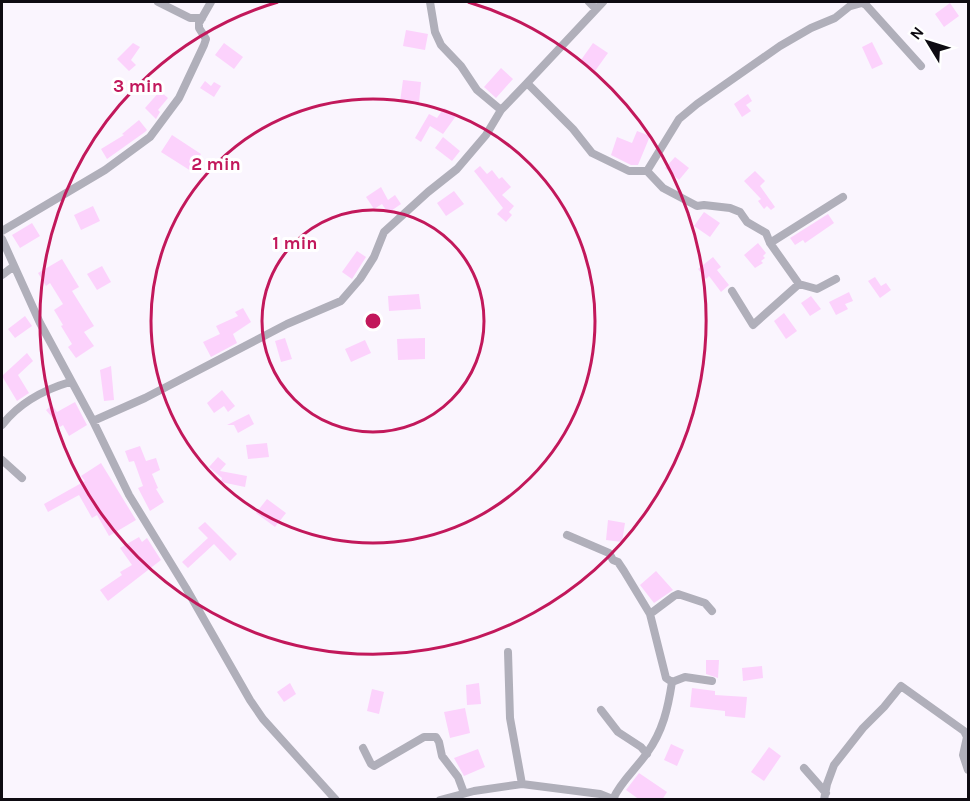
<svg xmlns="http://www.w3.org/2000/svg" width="970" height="801" font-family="Karla,sans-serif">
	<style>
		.building { fill: #fcd2fc }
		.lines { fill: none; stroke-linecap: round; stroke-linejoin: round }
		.street { stroke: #b0afba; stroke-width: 8 }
		.ring { fill: none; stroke: #c2185b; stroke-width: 3 }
		.centre { fill: #c2185b; stroke: #fff; stroke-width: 3 }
		.ring-label { font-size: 18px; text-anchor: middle; font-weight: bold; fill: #c2185b; stroke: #fff; stroke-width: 6; stroke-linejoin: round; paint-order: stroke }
	</style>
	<rect width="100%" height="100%" fill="#faf5fe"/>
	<path class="building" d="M950 3 959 16 944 27 935 14Z
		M406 30 428 34 425 50 403 46Z
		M872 42 883 64 872 69 862 47Z
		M133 43 140 47 131 60 136 65 129 71 117 59Z
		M224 43 243 57 234 69 215 55Z
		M593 43 608 53 595 71 581 60Z
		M501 68 513 79 496 98 484 87Z
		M403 80 421 82 419 103 400 102Z
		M205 81 211 86 214 82 221 86 214 97 200 88Z
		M160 91 168 98 158 110 160 112 156 119 145 108Z
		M748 94 752 101 746 105 751 111 742 117 734 104Z
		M444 108 456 116 443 134 430 126 421 142 415 138 429 114 437 118Z
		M139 120 147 130 145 132 107 159 101 149 124 135 122 134Z
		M637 131 650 136 638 165H631L611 155 617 137 632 143Z
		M172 135 201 154 191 171 161 152Z
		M443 137 460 151 452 161 435 148Z
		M675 157 689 168 679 180 665 168Z
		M480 166 487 174 492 170 499 179 502 177 511 187 502 195 514 206 509 212 512 215 506 222 497 214 503 208 474 171Z
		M755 171 765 181 760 186 775 207 771 210 767 206 764 209 758 201 761 199 744 181Z
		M381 187 388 200 395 195 401 204 388 213 382 204 374 209 366 197Z
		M454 191 464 204 446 216 437 203Z
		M93 206 100 221 81 230 74 215Z
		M704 212 720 223 710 237 694 226Z
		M828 214 834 223 805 243 803 240 795 245 790 238Z
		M32 223 40 236 20 248 12 235Z
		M758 243 766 253 763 256 765 258 761 261 763 263 755 268 744 255Z
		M357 251 366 257 352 279 342 272Z
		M713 257 721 267 717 270 729 285 721 292 709 276 706 279 698 269Z
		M62 259 79 287 72 291 94 326 84 332 94 346 76 358 68 347 72 344 61 326 63 325 54 310 63 304 50 283 46 286 38 273Z
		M102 266 111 282 97 290 87 274Z
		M875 277 881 286 886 283 891 290 880 298 868 281Z
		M849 292 853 301 845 304 848 309 836 315 829 302Z
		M419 294 421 309 389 311 388 296Z
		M811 296 821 309 810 316 801 303Z
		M243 308 251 322 233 334 237 343 211 357 203 342 220 334 216 326 238 316 235 312Z
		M784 313 797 331 786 339 774 321Z
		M25 316 32 326 15 338 8 329Z
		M285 338 292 359 281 362 275 341Z
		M425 338V359L398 360 397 339Z
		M365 340 371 353 351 362 345 349Z
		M27 353 33 361 18 375 29 393 17 401 2 376Z
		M111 366 114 400 104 401 100 370Z
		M222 390 235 406 228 412 224 406 214 413 207 403Z
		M75 402 87 425 69 436 63 425 60 427 46 410 52 405 57 412Z
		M249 414 254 424 238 433 234 425H227Z
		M267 443 269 457 248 459 246 445Z
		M140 446 146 461 156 458 160 470 152 474 158 488 156 489 164 502 150 511 138 488 143 486 134 461 129 462 125 451Z
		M218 457 226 464 220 471 247 476 245 487 221 482 222 478 209 467Z
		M101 463 136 520 109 536 97 515 92 518 79 495 48 512 44 504 85 481 81 476Z
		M267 499 286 513 275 527 256 513Z
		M608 520 625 523 622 542 606 540Z
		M205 522 237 554 230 561 214 544 188 568 182 562 208 538 198 528Z
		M139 537 142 542 147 538 161 560 108 601 100 590 122 575 120 572 132 565 120 548Z
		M656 571 673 590 654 603 640 585Z
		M706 660H719L718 678 706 674Z
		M762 666 763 678 743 681 742 668Z
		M290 683 296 694 284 702 277 692Z
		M479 683 481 704 467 705 466 685Z
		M692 688 715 691V695L747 697 745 718 725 716V711L690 707Z
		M372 689 384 692 379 714 367 711Z
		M465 708 470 733 450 738 444 712Z
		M671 744 684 750 677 766 664 760Z
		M769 747 781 756 764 781 751 772Z
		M478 749 485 767 464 776 454 758Z
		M639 773 667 792 662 800H640L626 790Z"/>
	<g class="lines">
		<path class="street" d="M158 2 190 18H202
			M430 2 435 32 441 45 461 66 477 90 501 110
			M589 2 596 9
			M851 6 862 3 866 5 921 66
			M527 83 603 2
			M647 171 679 119 697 104 780 46 811 28 835 18 855 2
			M2 231 105 170 150 137 179 98 204 45 206 39 199 28V23L211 2
			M2 239 40 323 93 421 129 495 186 588 250 700 263 719 336 800
			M770 243 843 197
			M2 275 14 266
			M732 291 753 325 799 284
			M93 421 145 398 287 324 341 301 360 279 374 257 384 232 428 192 457 169 486 135 501 110 527 83 573 129 592 153 629 171H647L663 188 697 206 704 205 730 208 740 212 747 222 766 233 770 243 799 284 817 289 836 279
			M2 425C20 402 43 390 70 382
			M2 460 22 478
			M567 535 609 553 613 560 618 562 624 571 650 614 666 678 672 682C668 708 663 731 647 753 636 769 621 781 613 799
			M650 614 674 596 678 594 705 603 712 611
			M508 652 510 718 522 784
			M672 682 685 677 712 681
			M601 710 618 732 641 747 647 754
			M363 748 371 764 374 766 424 737H436L439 742 442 756 458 777 464 793
			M804 768 826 793
			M440 800 474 791 522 784 600 794 615 800
			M824 800 827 784 834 765 863 728 884 707 901 686 964 731 967 737 963 755 968 770"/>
	</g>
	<g class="ring">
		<circle cx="373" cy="321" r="111"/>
		<circle cx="373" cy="321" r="222"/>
		<path d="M468 2A333 333 0 1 1 278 2"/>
	</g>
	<circle cx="373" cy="321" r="9" class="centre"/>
	<g class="ring-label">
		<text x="138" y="92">3 min</text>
		<text x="216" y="170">2 min</text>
		<text x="295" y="249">1 min</text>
	</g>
	<rect width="970" height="801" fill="none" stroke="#0e0b12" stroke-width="6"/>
	<g transform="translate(928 42) rotate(308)" stroke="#ffffff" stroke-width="4.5" paint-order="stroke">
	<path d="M0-4.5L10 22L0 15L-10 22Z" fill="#0e0b12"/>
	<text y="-9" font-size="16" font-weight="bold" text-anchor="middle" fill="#0e0b12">N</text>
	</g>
</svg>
